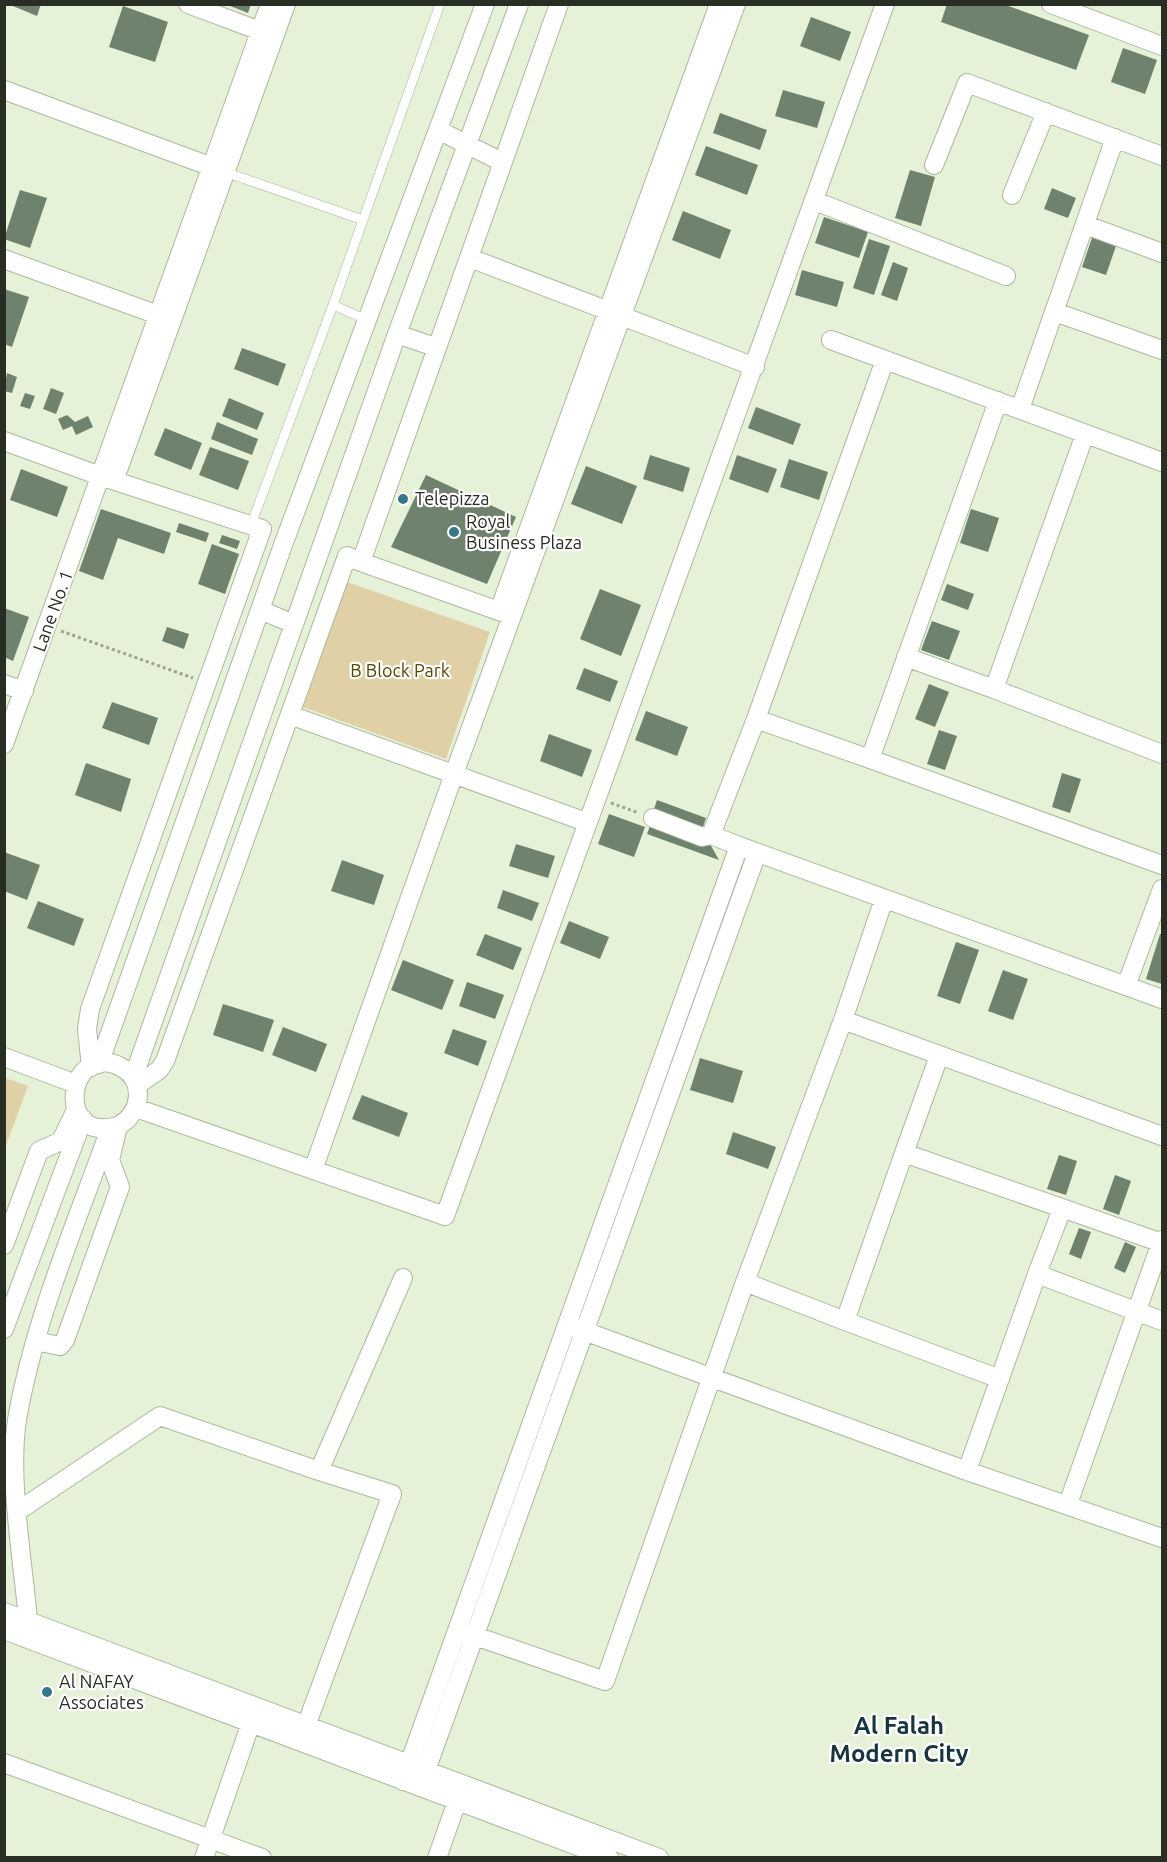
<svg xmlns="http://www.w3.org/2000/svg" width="1167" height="1862" font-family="Ubuntu,sans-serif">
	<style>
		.green { fill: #e0d0a5 }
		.building { fill: #6e826e }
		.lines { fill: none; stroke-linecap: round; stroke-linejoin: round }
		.lane-casing { stroke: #adb89e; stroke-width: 10 }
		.street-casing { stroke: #adb89e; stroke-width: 20 }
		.path { stroke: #9ba590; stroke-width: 3; stroke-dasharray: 3 3; stroke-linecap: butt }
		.lane { stroke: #fff; stroke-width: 9 }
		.street { stroke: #fff; stroke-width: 18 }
		.poi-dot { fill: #357689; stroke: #fff; stroke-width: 2 }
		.labels { text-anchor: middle; stroke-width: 4.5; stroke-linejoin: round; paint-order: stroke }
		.poi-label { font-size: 18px; fill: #292e24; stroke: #fff; text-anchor: start }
		.street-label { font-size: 18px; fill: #292e24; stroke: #fff }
		.park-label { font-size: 18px; fill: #5a4601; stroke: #fff }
		.district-label { font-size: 24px; font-weight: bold; fill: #16353e; stroke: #fff }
	</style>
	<rect width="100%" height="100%" fill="#e6f2d7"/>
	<path class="green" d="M347 582 490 632 446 759 303 707Z
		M5 1078 28 1086 5 1148 4 1078Z"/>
	<path class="building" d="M8 4H41L37 16Z
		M225 4H251L248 13Z
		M947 4H1003L1089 35 1076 70 941 22Z
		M123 6 168 22 155 62 109 47Z
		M811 17 851 32 840 61 800 46Z
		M1123 48 1157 60 1145 94 1111 82Z
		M783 90 825 102 817 128 775 116Z
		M720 113 767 130 760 150 713 133Z
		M706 146 758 165 747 195 695 175Z
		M910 170 935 177 921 226 895 218Z
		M1052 188 1076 198 1068 218 1044 209Z
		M20 190 47 198 30 248 4 239Z
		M683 211 731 230 720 259 672 240Z
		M824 217 868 232 859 258 815 243Z
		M1093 235 1117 243 1106 275 1082 267Z
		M869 239 890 246 874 295 853 288Z
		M893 262 908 268 897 301 881 295Z
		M802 270 844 282 837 307 795 295Z
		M4 289 29 297 12 347 4 344Z
		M242 348 286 364 278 386 234 369Z
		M7 373 17 377 12 393 4 391Z
		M51 388 64 393 56 414 43 409Z
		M25 393 35 396 30 409 20 406Z
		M229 398 264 413 257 430 222 416Z
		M756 407 801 424 793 445 748 428Z
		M67 415 75 422 88 416 93 427 76 435 72 426 63 430 58 419Z
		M217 422 258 439 252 455 211 439Z
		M165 428 202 443 191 470 154 455Z
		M210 447 249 461 238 490 199 475Z
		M650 455 690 468 683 492 643 479Z
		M737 455 777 469 768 493 729 479Z
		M789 459 828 472 819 500 780 487Z
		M586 466 637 486 622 524 571 504Z
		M21 469 68 487 57 517 10 500Z
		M426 475 516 517 487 584 391 547Z
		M101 509 171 533 164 554 118 538 103 580 79 571Z
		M971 509 999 518 988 552 960 543Z
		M179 523 209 533 206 542 176 532Z
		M222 535 240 541 237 549 219 543Z
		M212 544 239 554 225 594 198 584Z
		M947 584 974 594 968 610 941 600Z
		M600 589 641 605 621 656 580 639Z
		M4 608 29 617 13 661 4 657Z
		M932 621 960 631 949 660 921 650Z
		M167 627 189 634 184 649 162 641Z
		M584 668 618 681 610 702 576 689Z
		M929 684 949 692 935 727 915 719Z
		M112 702 158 718 149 745 102 728Z
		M646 711 688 727 677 756 635 740Z
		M939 730 957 736 945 770 927 764Z
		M549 734 592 750 582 777 540 761Z
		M86 763 131 779 121 812 75 795Z
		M1062 773 1081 779 1070 813 1052 807Z
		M657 800 706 818 703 827 654 809Z
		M609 814 645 827 634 857 598 844Z
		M651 823 710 844 719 860 647 834Z
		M516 844 555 856 548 878 509 866Z
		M4 852 40 865 27 900 4 891Z
		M342 860 384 875 374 905 331 891Z
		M503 890 539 903 532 921 497 908Z
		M38 901 84 919 74 946 27 928Z
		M569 921 609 937 600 959 560 943Z
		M485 934 522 948 513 970 476 955Z
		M1160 934H1162V984L1146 979Z
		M956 942 979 950 960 1004 937 996Z
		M403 960 454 980 442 1010 391 990Z
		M1003 970 1028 979 1013 1020 988 1011Z
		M467 982 504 995 495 1019 459 1006Z
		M223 1004 274 1020 263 1052 213 1035Z
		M283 1027 327 1044 316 1072 272 1055Z
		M453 1029 487 1041 478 1066 444 1053Z
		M700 1058 743 1071 733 1103 690 1090Z
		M362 1095 408 1113 399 1137 352 1119Z
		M733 1132 776 1147 768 1169 726 1154Z
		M1059 1155 1077 1161 1066 1195 1047 1189Z
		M1115 1175 1131 1181 1119 1215 1103 1209Z
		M1079 1228 1091 1232 1081 1259 1069 1254Z
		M1125 1242 1136 1247 1125 1273 1114 1268Z"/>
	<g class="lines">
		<g class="lane-casing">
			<path id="lane" d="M225 172 363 220 333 305
				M363 220 440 4
				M251 525 333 305 367 320"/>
		</g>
		<g class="street-casing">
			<path id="street" d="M188 4 260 31
				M1051 4 1162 46
				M4 90 220 170
				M440 131 502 162
				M934 165 967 83 1162 156
				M1012 195 1046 112
				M815 201 1006 276
				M1086 225 1162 253
				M470 258 755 367
				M4 259 158 315
				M1055 312 1162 350
				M397 334 435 347
				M831 340 1162 462
				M998 401 870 759 1162 865
				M1020 409 1115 138
				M1085 434 994 689 1162 754
				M4 441 103 477 262 529 90 1009 87 1029 91 1067
				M103 477 118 470 286 4
				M361 562 510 615
				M260 610 294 624
				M499 611 719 4
				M906 657 994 689
				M4 684 24 691
				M290 715 586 822
				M756 719 870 759
				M4 744 270 4
				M653 818 702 837 711 835
				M739 846 711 835 756 719 885 360
				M1126 986 1162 889
				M843 1020 884 899
				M4 1057 76 1084
				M99 1064 283 545 485 4
				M133 1078 397 334 519 4
				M137 1085 159 1070 165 1061 347 556 361 562 559 4
				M136 1108 445 1216 885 4
				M904 1153 939 1056
				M313 1170 454 774 736 4
				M4 1245 39 1151 61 1141 74 1114
				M1037 1274 1062 1209
				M745 1282 845 1321
				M576 1328 967 1471 1162 1538
				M4 1329 83 1119
				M36 1341 60 1346 65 1340 120 1187 110 1160 118 1126C142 1113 146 1081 121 1067 67 1039 53 1145 118 1126
				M1000 1379 845 1321 904 1153 1162 1243
				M967 1471 1037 1274 1162 1321
				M1068 1504 1162 1240
				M18 1511 160 1416 319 1471 403 1278
				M4 1612 659 1858
				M4 1630 609 1858
				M26 1630 28 1620C23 1562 8 1477 17 1420 34 1320 76 1224 110 1129
				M458 1630 605 1681 745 1282 843 1020 1162 1136
				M306 1726 392 1494 319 1471
				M4 1763 262 1858
				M403 1781 739 846 1162 999
				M420 1787 757 853
				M204 1858 254 1714
				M437 1858 461 1790"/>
		</g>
		<path class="path" d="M61 631 193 678
			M611 803 639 813"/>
		<use href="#lane" class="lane"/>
		<use href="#street" class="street"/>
	</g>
	<g class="poi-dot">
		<circle cx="403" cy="499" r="6"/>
		<circle cx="454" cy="532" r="6"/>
		<circle cx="47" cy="1692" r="6"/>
	</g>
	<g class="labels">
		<g class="poi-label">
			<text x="415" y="505">Telepizza</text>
			<text x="466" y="528">Royal<tspan x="466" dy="21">Business Plaza</tspan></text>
			<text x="59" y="1688">Al NAFAY<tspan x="59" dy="21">Associates</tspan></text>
		</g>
		<g class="street-label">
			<text transform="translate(53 611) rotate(-70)" y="6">Lane No. 1</text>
		</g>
		<g class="park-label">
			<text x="400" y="677">B Block Park</text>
		</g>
		<g class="district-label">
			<text x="899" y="1734">Al Falah<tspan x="899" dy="28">Modern City</tspan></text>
		</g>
	</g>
	<rect width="1167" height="1862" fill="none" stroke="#292e24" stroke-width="12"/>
</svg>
